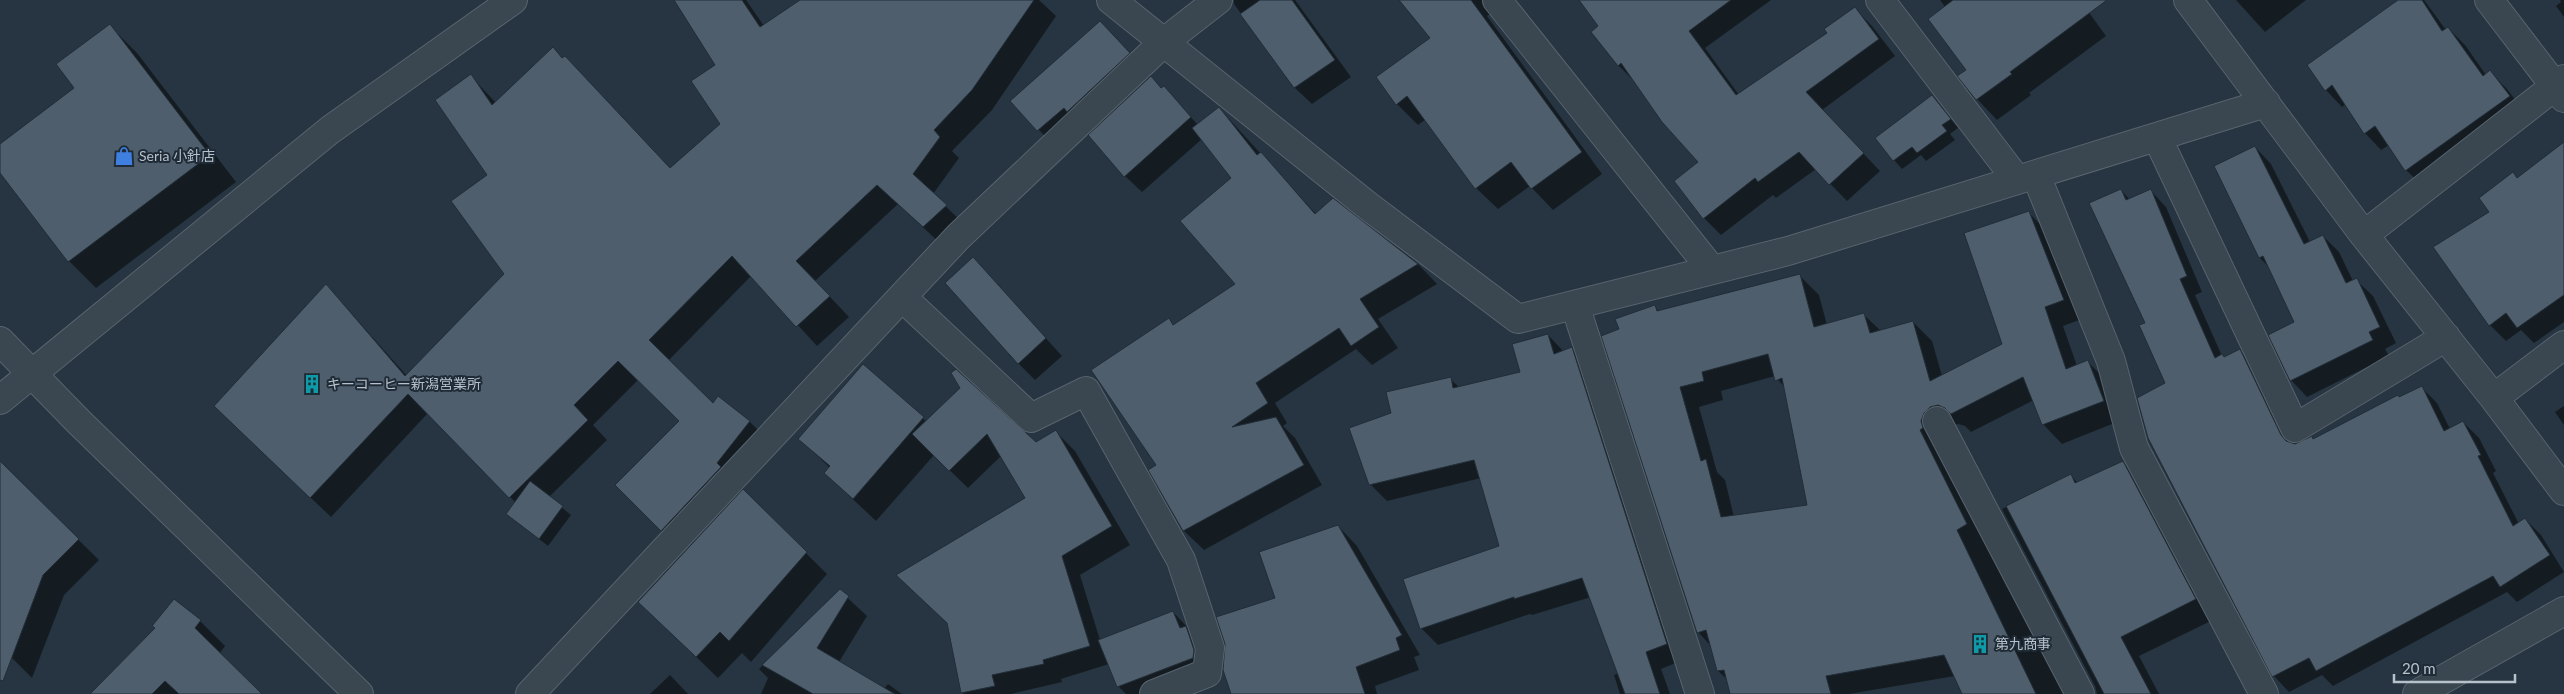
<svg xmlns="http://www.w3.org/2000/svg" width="2564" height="694" font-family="Lato,'Noto Sans JP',sans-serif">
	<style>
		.shadow { fill: #0007; fill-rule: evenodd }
		.building { fill: #4f5e6c; stroke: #212d38; fill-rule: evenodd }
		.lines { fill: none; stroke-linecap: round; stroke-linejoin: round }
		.minor-casing { stroke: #58646e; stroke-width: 30 }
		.tertiary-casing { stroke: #58646e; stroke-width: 30 }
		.minor { stroke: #3a4650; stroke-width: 28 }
		.tertiary { stroke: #3a4650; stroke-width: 28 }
		.labels { text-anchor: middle; stroke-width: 4; stroke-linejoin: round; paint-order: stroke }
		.poi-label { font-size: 14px; fill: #b6c1cb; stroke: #1f2b36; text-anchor: start }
	</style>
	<rect width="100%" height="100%" fill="#263541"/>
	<path class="shadow" d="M676 0H746L764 26 802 0H1039L1056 16 992 110 952 151 959 158 933 194 965 225 943 246 898 204 815 281 849 317 817 346 752 275 668 361 713 405 719 398 750 422 769 441 681 550 617 485 681 421 638 380 593 425 607 440 549 497 571 515 548 546 507 514 516 503 428 413 331 517 235 426 327 286 407 376 505 275 471 76 496 103 565 57 671 169 721 124 717 65Z
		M1234 0H1295L1351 77 1312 104 1295 88 1234 4Z
		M1401 0H1509L1487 16 1602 174 1553 210 1530 186 1498 209 1476 188 1426 119 1418 125 1397 104 1432 38Z
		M1580 0H1771L1705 48 1739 95 1829 33 1855 9 1872 26 1895 56 1822 110 1880 171 1847 201 1816 169 1776 198 1773 195 1721 235 1704 218 1675 182 1700 162 1635 82 1618 65 1600 26Z
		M1940 0H2080L2106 36 2029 93 2031 95 1997 120 1977 99 1959 76 1967 70 1945 7Z
		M2236 0H2306L2265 32Z
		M2401 0H2424L2446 30 2448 28 2465 45 2486 75 2490 72 2507 89 2525 113 2423 186 2406 170 2389 145 2381 150 2365 133 2346 104 2342 107 2326 90 2308 65Z
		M2560 0H2564V17L2556 6 2561 2Z
		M110 26 137 53 236 182 96 288 69 261 0 171V145L76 88Z
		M1116 39 1145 71 1055 147 1012 101Z
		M1164 88 1198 125 1219 108 1316 214 1333 200 1418 264 1437 284 1378 319 1398 348 1372 365 1356 349 1275 403 1287 423 1283 426 1295 438 1322 485 1204 550 1184 531 1157 466 1168 320 1175 326 1237 284 1232 178 1202 139 1142 192 1125 176Z
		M1932 96 1958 128 1950 134 1955 140 1926 161 1921 155 1902 169 1894 160Z
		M2564 144V322L2534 343 2521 330 2506 341 2490 325 2491 212 2513 174 2518 179Z
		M2255 147 2271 164 2310 242 2323 236 2339 252 2353 281 2356 280 2373 296 2396 343 2385 349 2389 356 2307 397 2291 380 2296 323 2269 267 2260 258Z
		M2121 190 2130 200 2151 191 2166 207 2202 292 2195 295 2222 356 2225 358 2240 351 2256 367 2293 444 2312 438 2314 440 2421 387 2437 403 2450 429 2463 422 2479 438 2496 471 2493 473 2519 524 2525 519 2541 535 2564 572 2517 602 2507 592 2333 686 2322 675 2289 692 2274 676 2153 448 2138 398 2167 383 2146 324Z
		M2028 212 2048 232 2082 319 2063 326 2077 366 2088 362 2107 381 2122 420 2062 444 2043 424 2034 400 1971 432 1965 426 1958 424 1950 426 2071 694H1964L1955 676 1849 694H1731L1728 680 1718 671 1711 646 1698 632 1621 330 1655 307 1659 311 1800 276 1819 295 1827 325 1864 315 1881 331 1913 322 1932 341 1942 376 2004 345ZM1775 376 1786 389 1809 506 1734 517 1725 480 1717 472 1699 407 1723 400 1721 391Z
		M973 258 1062 356 1035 380 1018 363Z
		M1548 335 1564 352 1572 349 1588 365 1683 660 1661 669 1670 694H1620L1614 675 1619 673 1591 597 1532 615 1530 614 1438 645 1421 628 1501 547 1481 478 1387 501 1370 484 1392 414 1450 379 1459 387 1522 373Z
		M863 366 927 422 1036 444 1056 432 1075 451 1130 545 1080 575 1100 640 1173 612 1189 629 1210 667 1158 694H1126L1118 686 1109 664 1061 679 1062 682 1011 694H964L962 692 1026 499 1001 456 968 488 934 455 876 521 825 473 830 468 800 439Z
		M2564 406V425L2555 412Z
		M0 463 99 560 64 595 32 678 0 646Z
		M2123 463 2143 482 2215 619 2139 656 2159 694H2097L2095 686 2002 509 2071 476 2078 483Z
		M743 491 827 574 751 662 742 653 718 678 661 623Z
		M1338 526 1357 546 1420 655 1414 657 1419 670 1375 686 1377 694H1232L1277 598Z
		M840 591 867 616 839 662 884 689 888 684 902 694H761L768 678 759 669Z
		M174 600 200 621 225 646 219 654 260 694H101L157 629Z
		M670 675 688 694H650Z"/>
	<path class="building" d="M674 0H742L760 27 800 0H1034L972 90 934 130 940 137 913 174 947 205 923 227 877 185 796 261 830 296 796 327 732 256 649 340 713 403 718 396 750 421 717 463 721 467 661 531 615 485 679 421 618 361 574 405 588 420 509 498 408 394 310 498 214 406 326 284 405 376 504 274 451 201 487 175 435 100 471 74 492 105 553 47 562 58 565 56 670 168 720 124 691 81 715 65Z
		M1260 0H1292L1335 60 1294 88 1240 14Z
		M1399 0H1471L1582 152 1531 189 1511 162 1475 189 1407 96 1396 105 1376 77 1430 38Z
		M1579 0H1731L1689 31 1736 95 1827 33 1824 29 1855 7 1879 39 1806 92 1864 153 1829 185 1799 152 1758 182 1755 178 1703 219 1674 181 1698 162 1662 122 1621 63 1618 66 1591 32 1598 26Z
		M1953 0H2107L2010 72 2012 74 1976 100 1957 76 1966 70 1928 19Z
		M2398 0H2422L2442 31 2448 27 2483 76 2490 70 2510 96 2405 171 2375 126 2364 134 2332 85 2325 91 2307 65Z
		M1100 21 1130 53 1067 112 1064 108 1037 131 1010 101Z
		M110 24 210 155 68 262 0 173V144L74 88 56 64Z
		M1151 76 1161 88 1164 86 1191 117 1124 177 1088 135Z
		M1932 95 1951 119 1942 125 1947 131 1917 153 1912 147 1893 161 1875 138Z
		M1219 107 1257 155 1261 152 1315 214 1333 198 1418 264 1360 299 1379 327 1351 346 1339 328 1256 383 1268 403 1232 427 1276 417 1304 465 1183 531 1148 470 1156 465 1091 370 1169 318 1173 325 1235 284 1180 221 1231 178 1192 128Z
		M2564 142V295L2517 328 2506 313 2489 326 2433 247 2489 212 2479 198 2513 172 2517 178Z
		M2255 146 2304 244 2323 235 2346 283 2357 278 2380 327 2369 332 2373 340 2290 381 2268 335 2294 322 2263 256 2259 258 2214 166Z
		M2121 189 2126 200 2151 189 2187 276 2180 279 2215 358 2222 354 2224 357 2240 349 2281 435 2286 441 2295 444 2312 436 2313 439 2398 395 2399 397 2422 386 2444 431 2463 421 2481 455 2478 456 2513 526 2525 518 2550 555 2500 587 2493 576 2316 671 2309 658 2272 677 2148 438 2137 398 2165 383 2139 325 2145 323 2089 203Z
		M2029 211 2064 300 2045 307 2066 369 2088 360 2104 401 2042 425 2023 377 1951 414 1945 408 1938 405 1930 407 1924 413 1921 421 1923 428 1920 430 1967 524 1957 530 2036 694H1962L1944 655 1826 676 1831 694H1730L1724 670 1717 671 1706 630 1697 633 1601 336 1619 329 1615 319 1655 305 1657 311 1800 274 1814 327 1864 313 1870 333 1913 321 1930 381 2002 344 1964 233ZM1768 354 1775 381 1782 378 1807 505 1721 517 1706 459 1701 461 1680 387 1704 381 1702 372Z
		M973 257 1046 338 1018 364 945 283Z
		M1548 334 1554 354 1572 347 1667 644 1646 652 1660 694H1625L1582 578 1514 599V597L1420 629 1403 579 1499 546 1474 460 1369 485 1349 428 1391 413 1386 392 1451 377 1453 388 1520 372 1512 344Z
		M863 364 924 417 853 499 824 473 830 466 798 439Z
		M956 369 1036 442 1056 430 1112 526 1062 556 1090 646 1043 660 1044 664 992 675 995 686 961 693 947 623 896 575 1025 498 987 434 949 471 912 434 960 388 951 373Z
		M0 461 79 539 43 575 3 681 0 680Z
		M2123 461 2196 599 2121 637 2151 694H2104L2006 506 2071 474 2075 483Z
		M530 481 563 506 539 539 506 514Z
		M743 489 807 552 729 641 720 632 696 657 638 602Z
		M1338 525 1402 635 1396 638 1400 650 1356 667 1365 694H1231L1223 670 1225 644 1216 617 1275 598 1259 552Z
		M840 589 849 596 817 648 895 694H813L762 665Z
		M174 599 201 620 195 628 262 694H179L165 681 152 694H90L155 628 152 626Z
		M1173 611 1180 628 1186 626 1194 650 1193 658 1117 687 1098 640Z"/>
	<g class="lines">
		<g class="minor-casing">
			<path id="minor" d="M1111 0 1368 206 1518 319 1788 251 2266 103
				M1497 0 1712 270
				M1880 0 2017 180
				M2188 0 2364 235 2494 398 2564 491
				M2489 0 2564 98
				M2157 137 2295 428 2446 337
				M2036 175 2111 361 2134 448 2264 694
				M2364 235 2564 79
				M902 297 1031 418 1086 391 1181 560 1210 648 1207 673 1154 694
				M1575 305 1700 694
				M2494 398 2564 345
				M0 400 330 130 513 0
				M1937 421 2080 694
				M530 694 958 237 1164 42 1218 0
				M2417 694 2564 611"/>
		</g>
		<g class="tertiary-casing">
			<path id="tertiary" d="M0 341 79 422 359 694"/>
		</g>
		<use href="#minor" class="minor"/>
		<use href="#tertiary" class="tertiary"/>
	</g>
	<defs>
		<g id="shop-bare" transform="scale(1.5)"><path d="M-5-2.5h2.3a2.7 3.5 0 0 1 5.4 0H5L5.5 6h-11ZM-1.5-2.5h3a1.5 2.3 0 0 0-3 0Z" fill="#3f7fe0" stroke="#1f2b36" stroke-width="2.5" paint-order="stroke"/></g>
		<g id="building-bare" transform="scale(1.5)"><path d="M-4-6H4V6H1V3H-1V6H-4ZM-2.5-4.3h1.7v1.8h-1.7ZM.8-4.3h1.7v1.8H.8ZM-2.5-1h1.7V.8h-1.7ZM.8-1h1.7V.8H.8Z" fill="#0f9aa8" stroke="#1f2b36" stroke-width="2.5" paint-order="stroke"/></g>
	</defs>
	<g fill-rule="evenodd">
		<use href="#shop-bare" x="124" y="156"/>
		<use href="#building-bare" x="312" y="384"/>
		<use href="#building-bare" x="1980" y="644"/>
	</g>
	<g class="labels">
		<g class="poi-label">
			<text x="139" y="161">Seria 小針店</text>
			<text x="327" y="389">キーコーヒー新潟営業所</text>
			<text x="1995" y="649">第九商事</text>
		</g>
	</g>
	<path d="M2394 674v8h121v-8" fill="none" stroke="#b6c1cb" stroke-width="2.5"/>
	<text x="2402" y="674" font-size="15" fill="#b6c1cb" stroke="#1f2b36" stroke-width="4" paint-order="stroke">20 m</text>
</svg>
